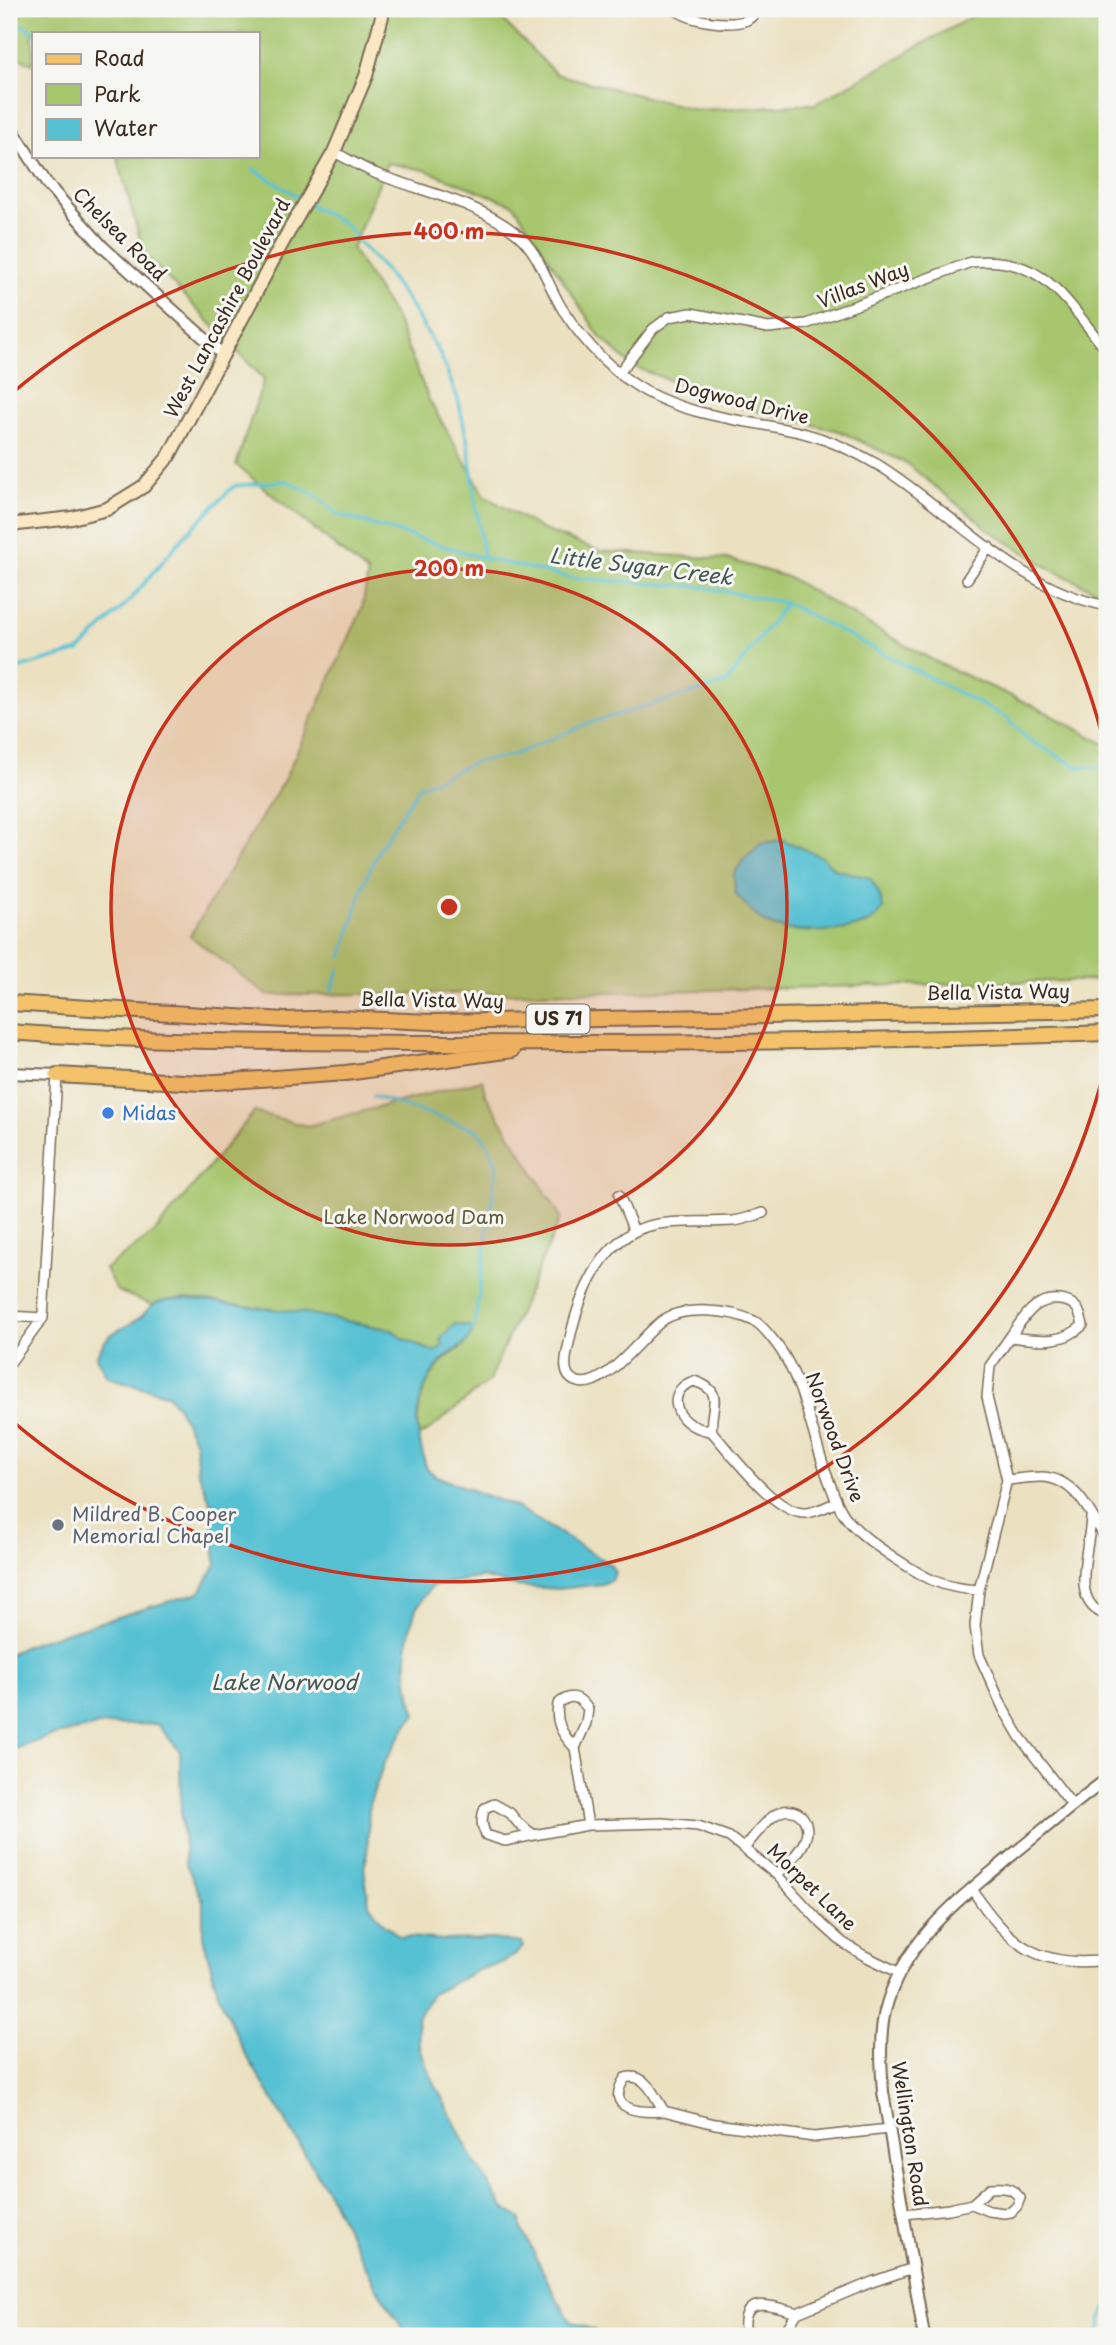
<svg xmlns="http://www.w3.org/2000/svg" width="1116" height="2345" font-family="'Playpen Sans',sans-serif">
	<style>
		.green { fill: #a7c66e; stroke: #717846; stroke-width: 2 }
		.water { fill: #57c1d3; stroke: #497678; stroke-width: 2 }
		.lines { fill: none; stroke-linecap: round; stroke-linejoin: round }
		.stream { stroke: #57c1d3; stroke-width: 3.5 }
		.minor-casing { stroke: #796a57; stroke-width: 12 }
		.tertiary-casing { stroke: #796a57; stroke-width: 14 }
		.secondary-casing { stroke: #796a57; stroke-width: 16 }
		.primary-casing { stroke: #796a57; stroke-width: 18 }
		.minor { stroke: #fff; stroke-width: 9 }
		.tertiary { stroke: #fff; stroke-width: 10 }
		.secondary { stroke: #fae7c3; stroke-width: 12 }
		.primary { stroke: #f3c26a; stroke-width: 14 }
		.ring { fill: none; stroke: #c8321e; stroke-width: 3.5 }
		.shop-dot { fill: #3f7fe0; stroke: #f6f6f2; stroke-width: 2.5 }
		.worship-dot { fill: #6b7280; stroke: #f6f6f2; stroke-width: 2.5 }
		.labels { text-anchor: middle; stroke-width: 6; stroke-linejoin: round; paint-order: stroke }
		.shield { fill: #f6f6f2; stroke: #73675e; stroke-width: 2 }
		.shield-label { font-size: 18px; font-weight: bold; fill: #3b2a1e }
		.street-label { font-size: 19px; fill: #3b2a1e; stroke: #f6f6f2 }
		.shop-label { font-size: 19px; fill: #366cbe; stroke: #f6f6f2; text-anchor: start }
		.park-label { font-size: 19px; fill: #5b5936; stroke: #f6f6f2 }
		.worship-label { font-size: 19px; fill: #5b616d; stroke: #f6f6f2; text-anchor: start }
		.water-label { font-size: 21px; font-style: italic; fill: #435754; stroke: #f6f6f2 }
		.centre { fill: #c8321e; stroke: #f6f6f2; stroke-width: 3.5 }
		.ring-label { font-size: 21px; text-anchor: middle; font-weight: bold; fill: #c8321e; stroke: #f6f6f2; stroke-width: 6; stroke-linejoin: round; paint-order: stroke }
	</style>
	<rect width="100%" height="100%" fill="#f6f6f2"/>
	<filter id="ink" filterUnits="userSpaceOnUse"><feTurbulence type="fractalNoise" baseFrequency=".0143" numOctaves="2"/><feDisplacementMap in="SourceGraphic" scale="14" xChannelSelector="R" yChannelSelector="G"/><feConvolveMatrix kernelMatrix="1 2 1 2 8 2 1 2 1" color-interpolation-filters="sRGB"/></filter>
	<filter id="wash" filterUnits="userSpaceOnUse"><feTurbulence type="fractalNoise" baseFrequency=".00686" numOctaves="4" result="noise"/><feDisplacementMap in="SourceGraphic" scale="28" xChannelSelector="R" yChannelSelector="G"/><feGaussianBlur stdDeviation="1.57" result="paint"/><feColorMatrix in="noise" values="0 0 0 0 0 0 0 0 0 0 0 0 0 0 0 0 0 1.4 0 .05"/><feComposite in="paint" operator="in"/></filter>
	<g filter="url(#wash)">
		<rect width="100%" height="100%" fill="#ebe1c1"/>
		<path class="green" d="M9 9H492L556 74 697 110 815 104 985 9H1107V593L1094 590 1052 570 992 532 906 463 839 431 735 406 632 366 600 337 514 205 425 170 387 163 352 249 396 319 429 400 485 496 543 530 599 551 727 559 790 578 869 625 940 664 1036 707 1107 745V980L626 992 267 995 190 936 285 778 362 609 368 573 236 465 264 379 144 254 117 156H257V33H33V64L9 54Z
			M482 1080 485 1094 561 1217 489 1381 428 1431 417 1437C417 1396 427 1367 464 1346L444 1345 434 1352 402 1338 392 1330C342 1320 293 1312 243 1306 213 1302 181 1294 152 1305L117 1291 105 1269 155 1232 254 1112 307 1126Z"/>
		<path class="water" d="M783 840 822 857 834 869 870 878 879 893 883 909C880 913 876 918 871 921 848 933 797 934 772 926 758 921 745 904 735 893L734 874 744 859 761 843Z
			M186 1299 306 1313 392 1330 402 1338 434 1352 444 1345 440 1339 455 1324 474 1327C468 1347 458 1346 445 1358 429 1373 419 1397 417 1418 416 1433 423 1453 426 1468L436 1476 518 1508 611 1565 615 1572 612 1580 602 1584 558 1589 515 1586 482 1577 432 1586C427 1593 420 1601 416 1609 403 1643 404 1681 416 1714L406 1726 384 1763 369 1805 367 1856 364 1868 369 1904 383 1923 399 1936 444 1940 491 1939 521 1943 523 1947 515 1955 505 1961 478 1970 432 1994 417 2018 419 2044 427 2068 474 2161 503 2207 521 2219 522 2229 556 2298 572 2322 596 2331 598 2336H408L375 2285 329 2194 242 2048 218 1993 203 1937V1901L186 1864 181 1816 180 1751 157 1724 101 1725 51 1736 9 1751V1654L34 1642 200 1592 216 1564 214 1531 211 1504 198 1471 195 1442 178 1407 166 1394 107 1377 96 1357C111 1326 118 1334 141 1317 145 1313 148 1308 153 1305 162 1299 175 1300 186 1299Z"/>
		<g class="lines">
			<path class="stream" d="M11 9 19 24 36 33
				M228 156 229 157
				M253 169 302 199
				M308 204 346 225 362 246 384 269 409 303 440 354 458 399 468 444 483 557
				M9 671 79 651 131 599 185 535 234 486 287 481 314 494 337 514 483 558 571 578 703 587 786 603 1007 718 1027 739 1078 767H1107
				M342 957 363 886 380 847 419 787 475 762 510 756 589 723 726 683 786 603
				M332 990 339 969
				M373 1096 477 1130 488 1144 497 1165 474 1327 472 1329
				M1100 2336 1101 2319 1107 2308"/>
		</g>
	</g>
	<g filter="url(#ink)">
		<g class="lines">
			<g class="minor-casing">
				<path id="minor" d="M675 9C689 21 729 27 747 20 751 18 756 12 760 9
					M334 152C348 159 362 168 377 174 423 192 478 202 517 234 540 253 547 285 563 310 584 342 612 372 645 391 693 418 750 420 803 433 830 440 856 452 880 466 956 514 1015 588 1107 606
					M619 373 653 329 669 317 691 313 768 328 806 324 971 262C1044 254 1066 301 1107 351
					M967 579 989 547
					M619 1195 634 1231
					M763 1213C753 1216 743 1220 733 1221 706 1223 679 1220 653 1225 602 1235 578 1298 569 1343 566 1356 561 1375 575 1381 602 1394 641 1336 662 1321 683 1305 731 1310 754 1321 762 1324 780 1348 785 1357 807 1395 813 1440 829 1481 833 1492 837 1505 844 1515 857 1533 878 1547 896 1559 927 1579 941 1588 979 1590
					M9 1316 43 1318
					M1010 1337C1025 1316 1036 1294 1065 1301 1078 1304 1080 1313 1083 1325 1063 1345 1037 1340 1010 1337L990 1366 987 1397 1007 1480 979 1590 975 1626 979 1655 1004 1710 1020 1737 1072 1805
					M9 1364 43 1318 57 1075
					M712 1432C705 1430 696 1428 690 1424 671 1411 671 1388 694 1381 728 1392 708 1408 712 1432 732 1454 776 1515 806 1513 817 1512 828 1506 837 1502
					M1007 1480C1018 1479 1029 1477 1040 1477 1075 1476 1092 1516 1107 1541
					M1091 1516C1091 1545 1068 1601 1104 1614L1107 1612
					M575 1748C562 1734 555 1723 558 1704 571 1693 579 1696 588 1709L586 1723 575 1748 588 1825
					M534 1835 505 1841 486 1835C481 1825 481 1818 485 1808L494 1804 510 1813 518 1823 534 1835 588 1825 662 1823 698 1826 729 1837 777 1875 822 1924 842 1942 863 1955 900 1973
					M745 1847C754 1837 763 1823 775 1815 794 1802 813 1819 805 1840 800 1853 786 1865 777 1875
					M972 1889C1007 1944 1039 1969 1107 1960
					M664 2111C642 2113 603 2111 625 2078 646 2072 654 2096 664 2111L715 2124 814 2137 889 2129
					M905 2214 949 2209 972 2204 989 2211 1004 2213 1011 2212 1017 2206 1020 2198C1012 2187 1003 2187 990 2188L972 2204
					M753 2336 745 2329C742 2293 776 2307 797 2313
					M776 2336 787 2329 797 2313 872 2282 913 2268"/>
			</g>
			<g class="tertiary-casing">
				<path id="tertiary" d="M9 124 47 184 103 247 223 355
					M9 1073 57 1075
					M924 2336 883 2092C881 2065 879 2037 885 2011 903 1941 958 1900 1011 1856 1043 1830 1074 1803 1107 1779"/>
			</g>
			<g class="secondary-casing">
				<path id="secondary" d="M9 525 72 518 107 509 144 486 169 456 280 247 334 152 366 76 384 9"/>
			</g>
			<g class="primary-casing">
				<path id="primary" d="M9 1003 285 1020 338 1018 432 1022 1107 1010
					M9 1032C156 1043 303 1042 450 1043 669 1044 888 1041 1107 1033
					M57 1075 201 1083 346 1073 512 1050"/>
			</g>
			<use href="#minor" class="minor"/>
			<use href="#tertiary" class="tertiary"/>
			<use href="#secondary" class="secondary"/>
			<use href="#primary" class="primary"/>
		</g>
	</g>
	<circle cx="449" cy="907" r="338" fill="#c8321e" fill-opacity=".12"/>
	<g class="ring">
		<circle cx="449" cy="907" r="338"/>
		<path d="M1107 1059A675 675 0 0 1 11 1420M11 394A675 675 0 0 1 1107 755"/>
	</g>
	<circle class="shop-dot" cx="108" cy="1113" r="7"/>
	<circle class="worship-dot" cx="58" cy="1525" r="7"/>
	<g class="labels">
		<rect class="shield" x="526.5" y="1004.5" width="63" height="29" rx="5"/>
		<g class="shield-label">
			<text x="558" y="1025">US 71</text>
		</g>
		<g class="street-label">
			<text transform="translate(120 234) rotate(45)" y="7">Chelsea Road</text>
			<text transform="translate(863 285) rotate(-21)" y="7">Villas Way</text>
			<text transform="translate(227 308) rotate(-62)" y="7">West Lancashire Boulevard</text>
			<text transform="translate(742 401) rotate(14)" y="7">Dogwood Drive</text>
			<text transform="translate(998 992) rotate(-1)" y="7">Bella Vista Way</text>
			<text transform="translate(432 1000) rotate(1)" y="7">Bella Vista Way</text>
			<text transform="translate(835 1437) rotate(70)" y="7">Norwood Drive</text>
			<text transform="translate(812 1887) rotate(44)" y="7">Morpet Lane</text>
			<text transform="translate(910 2134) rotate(81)" y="7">Wellington Road</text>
		</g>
		<g class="shop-label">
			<text x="122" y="1120">Midas</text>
		</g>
		<g class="park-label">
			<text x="414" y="1224">Lake Norwood Dam</text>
		</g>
		<g class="worship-label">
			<text x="72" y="1521">Mildred B. Cooper<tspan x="72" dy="22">Memorial Chapel</tspan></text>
		</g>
		<g class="water-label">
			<text transform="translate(641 567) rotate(7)" y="7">Little Sugar Creek</text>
			<text x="284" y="1690">Lake Norwood</text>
		</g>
	</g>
	<circle cx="449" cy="907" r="10" class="centre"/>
	<g class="ring-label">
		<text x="449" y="239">400 m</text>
		<text x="449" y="576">200 m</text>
	</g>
	<rect width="1116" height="2345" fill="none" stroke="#f6f6f2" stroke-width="35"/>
	<rect x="32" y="32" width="228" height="126" fill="#f6f6f2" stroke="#aba49d" stroke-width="2"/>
	<rect x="46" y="54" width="35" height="10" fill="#f3c26a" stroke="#aba49d" stroke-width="2"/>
	<text x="94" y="66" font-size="21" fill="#3b2a1e">Road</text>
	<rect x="46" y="84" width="35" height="21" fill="#a7c66e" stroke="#aba49d" stroke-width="2"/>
	<text x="94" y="102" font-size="21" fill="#3b2a1e">Park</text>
	<rect x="46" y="119" width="35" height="21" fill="#57c1d3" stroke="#aba49d" stroke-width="2"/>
	<text x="94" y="136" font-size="21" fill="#3b2a1e">Water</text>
</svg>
